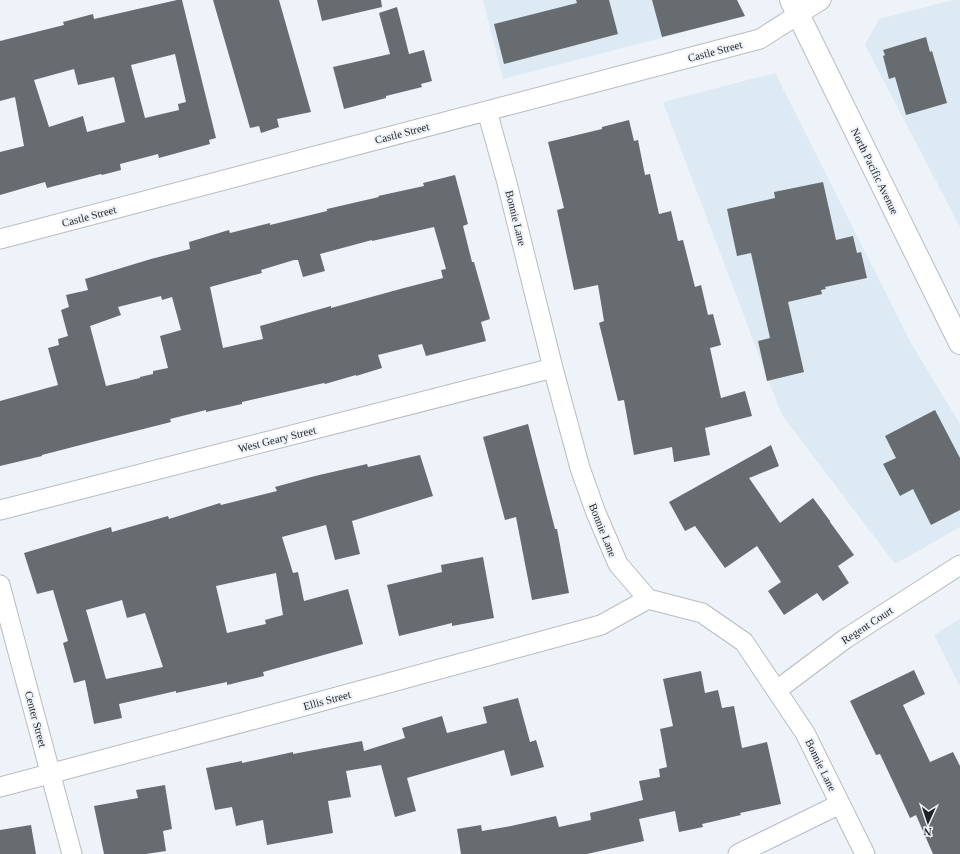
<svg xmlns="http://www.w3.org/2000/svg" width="960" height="854" font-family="Georgia,serif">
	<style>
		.built { fill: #dde9f3 }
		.building { fill: #676c70; fill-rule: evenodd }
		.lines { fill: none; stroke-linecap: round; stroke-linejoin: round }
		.minor-casing { stroke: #b7bcc1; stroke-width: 21 }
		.tertiary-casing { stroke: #b7bcc1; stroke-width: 24 }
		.minor { stroke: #fff; stroke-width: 19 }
		.tertiary { stroke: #fff; stroke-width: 22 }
		.labels { text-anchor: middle; stroke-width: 4; stroke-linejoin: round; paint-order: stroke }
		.street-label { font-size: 11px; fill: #1f2122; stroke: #edf3f8 }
	</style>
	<rect width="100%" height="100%" fill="#edf3f8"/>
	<path class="built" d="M483 0H737L745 16 503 79Z
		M953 0H960V227L865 45 879 19Z
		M775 73 912 345 960 424V527L895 564 782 415 769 382 663 102Z
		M960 619V687L934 635Z"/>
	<path class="building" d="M177 0H182L216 138 209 140 210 144 159 158 158 154 120 164 121 170 102 175 101 174 47 188 45 182 0 195V152L24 146 15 97 0 101V41L64 25 63 22 93 14 94 19ZM175 54 186 102 178 104 179 110 145 118 131 65ZM74 69 78 85 114 77 125 122 87 132 83 116 49 127 34 80Z
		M213 0H279L311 112 277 119 279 127 261 133 259 126 250 128Z
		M317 0H381L382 7 322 21Z
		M576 0H609L618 34 504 64 494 24 577 3Z
		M652 0H737L745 16 662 37Z
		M397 7 409 54 424 50 432 81 421 84 422 87 386 96V98L344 109 333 67 390 54 379 13Z
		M926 37 930 52 932 51 947 103 906 115 895 77 889 79 883 56 885 55 883 50Z
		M629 120 634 141 638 140 645 175 650 174 659 214 671 211 678 241 683 240 695 287 701 285 708 315 713 314 721 345 710 348 721 398 745 391 752 416 705 428 710 455 674 462 672 447 634 455 624 400 618 401 599 323 604 321 598 285 574 290 557 210 564 208 548 142 602 129V127Z
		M455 175 468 224 463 226 472 262H474L490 319 481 322 486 341 426 356 422 344 378 355 382 368 356 376V375L325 384 324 383 242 402V404L206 412V410L170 419 171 422 96 441 42 455V456L0 466V401L58 385 48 348 59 345 58 339 68 336 61 310 69 307 66 295 88 290 85 279 151 259 190 249 189 242 229 230 230 233 270 223V225L327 211V209L379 197 378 196 424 186 423 183ZM434 227 446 269 441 270 443 278 404 288 331 308V306L260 326 263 339 223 348 210 287 262 273 261 270 294 260H298L303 277 325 271 320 254 372 240V241ZM161 296 162 300 172 297 181 330 160 336 168 368 153 371V374L140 377V378L106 386 90 326 121 315 118 307Z
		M823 182 836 240 853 236 857 253 861 252 867 278 825 287 826 289 821 290 822 294 788 302 804 372 767 381 758 341 770 338 751 253 737 256 727 209 775 198 774 192Z
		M935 410 960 458V510L931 525 913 489 900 496 883 464 896 458 885 436Z
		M528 424 555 529H557L569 593 532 600 516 517 505 520 483 437Z
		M771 445 779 466 749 478 780 523 813 498 830 521V522L854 555 838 566 849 583 823 601 817 593 784 615 768 591 781 582 757 546 725 568 695 526 685 531 669 502Z
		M420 455 433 496 352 521 360 554 335 560 326 525 282 537 293 573 298 572 304 601 348 589 363 644 263 672 264 676 227 685V682L176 693V691L119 704 122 718 94 724 85 680 74 683 63 643 68 641 53 590 37 594 24 553 111 527 112 532 168 516 169 519 220 503 221 505 277 491 275 487 315 476 367 464 368 467ZM276 573 283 615 265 620 266 624 227 633 216 586ZM122 600 127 618 145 613 163 667 106 679 86 610Z
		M483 557 494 618 452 626V623L399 636 387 585 442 572 441 565Z
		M914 670 925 694 903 705 930 762 953 752 960 766V854H933L916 815 910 818 880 754 876 755 850 701Z
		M701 671 705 693 718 690 722 708 734 706 742 748 767 742 781 804 740 813 741 815 702 824 703 827 679 832 675 811 639 819 644 841 587 854H461L457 829 481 825 482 831 511 826 556 816 559 827 591 820 590 813 643 800 639 781 660 777 659 769 667 767 660 729 673 726 663 679Z
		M518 698 530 742 536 740 544 767 511 776 504 750 407 778 416 811 395 817 381 765 346 771 351 797 328 801 333 833 267 845 263 820 236 826 232 807 215 810 206 768 242 761V763L293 752V754L362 741 364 751 405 738 402 728 442 716 447 733 487 723 483 707Z
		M165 785 172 829 163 831 166 851 146 854H104L94 806 138 798 136 790Z
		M31 825 36 854H0V830Z"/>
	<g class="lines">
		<g class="minor-casing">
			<path id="minor" d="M487 111 506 179 553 368 580 468 596 513 618 564 648 599 702 613 744 642 805 733 865 854
				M0 239 760 39 821 0
				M0 510 553 368
				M0 585 72 854
				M777 690 845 639 960 565
				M0 787 304 706 601 625 648 599
				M738 854 840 804"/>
		</g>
		<g class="tertiary-casing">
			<path id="tertiary" d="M791 0 960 343"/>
		</g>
		<use href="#minor" class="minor"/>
		<use href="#tertiary" class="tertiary"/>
	</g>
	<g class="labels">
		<g class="street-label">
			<text transform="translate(715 51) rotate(-15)" y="4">Castle Street</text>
			<text transform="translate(402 133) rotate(-15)" y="4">Castle Street</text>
			<text transform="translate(875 171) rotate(64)" y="4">North Pacific Avenue</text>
			<text transform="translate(89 216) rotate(-15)" y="4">Castle Street</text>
			<text transform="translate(516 218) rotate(76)" y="4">Bonnie Lane</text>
			<text transform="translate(277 439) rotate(-14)" y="4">West Geary Street</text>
			<text transform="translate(603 530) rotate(68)" y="4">Bonnie Lane</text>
			<text transform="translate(867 625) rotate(-33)" y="4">Regent Court</text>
			<text transform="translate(327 700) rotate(-15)" y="4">Ellis Street</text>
			<text transform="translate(36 719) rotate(75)" y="4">Center Street</text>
			<text transform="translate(821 765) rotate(64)" y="4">Bonnie Lane</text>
		</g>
	</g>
	<g transform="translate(928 822) rotate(183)" stroke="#edf3f8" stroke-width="3" paint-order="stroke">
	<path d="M0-3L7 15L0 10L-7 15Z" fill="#1f2122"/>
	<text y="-6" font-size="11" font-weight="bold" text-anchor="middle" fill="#1f2122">N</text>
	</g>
</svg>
